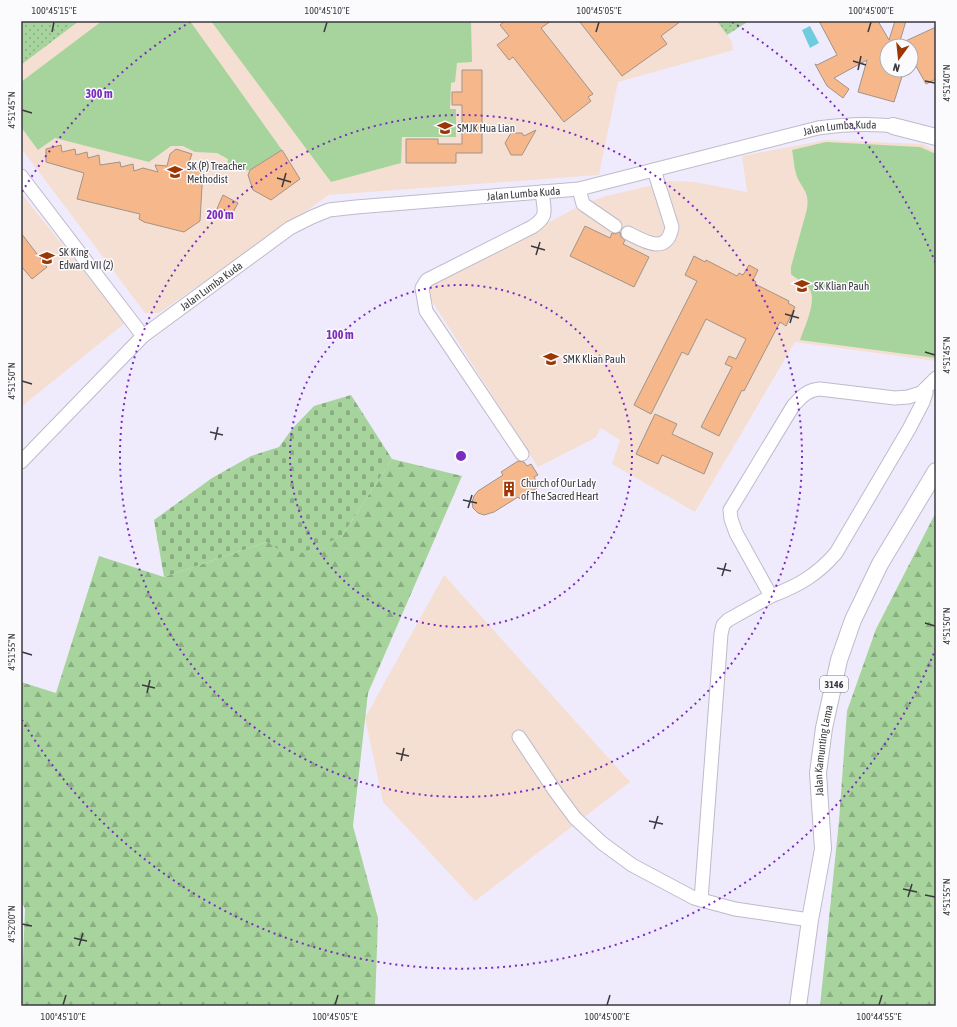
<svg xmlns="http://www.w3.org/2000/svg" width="957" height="1027" font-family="'Asap Condensed',sans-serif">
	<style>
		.education { fill: #f5dfd2 }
		.grass { fill: #a7d49c }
		.forest { fill: url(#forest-firs) }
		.cemetery { fill: url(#cemetery-stones) }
		.park { fill: url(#park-dots) }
		.water { fill: #6dcdde }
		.building { fill: #f6b88b; stroke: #a19389 }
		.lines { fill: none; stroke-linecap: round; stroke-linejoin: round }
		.minor-casing { stroke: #bebbcb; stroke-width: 15 }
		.major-casing { stroke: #bebbcb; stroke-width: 18 }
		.minor { stroke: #fff; stroke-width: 13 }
		.major { stroke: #fff; stroke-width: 16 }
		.ticks { fill: none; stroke: #3a393f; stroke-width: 1.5 }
		.ring { fill: none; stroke: #7b2cbf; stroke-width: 2; stroke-dasharray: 2 4 }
		.labels { text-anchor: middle; stroke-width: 3; stroke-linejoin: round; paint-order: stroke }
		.shield { fill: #fbfbfe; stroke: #747378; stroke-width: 1 }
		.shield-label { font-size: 10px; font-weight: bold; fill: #3a393f }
		.poi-label { font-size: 11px; fill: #3a393f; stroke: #fbfbfe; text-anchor: start }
		.street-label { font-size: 11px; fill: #3a393f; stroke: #fbfbfe }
		.centre { fill: #7b2cbf; stroke: #fbfbfe; stroke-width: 2 }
		.ring-label { font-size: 12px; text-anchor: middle; font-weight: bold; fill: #7b2cbf; stroke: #fbfbfe; stroke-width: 3; stroke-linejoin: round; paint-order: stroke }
		.neatline { fill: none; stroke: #3a393f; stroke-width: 1.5 }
		.ticks-label { font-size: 10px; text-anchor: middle; fill: #3a393f }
	</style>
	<defs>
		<pattern id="forest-firs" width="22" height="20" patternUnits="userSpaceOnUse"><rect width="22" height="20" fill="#a7d49c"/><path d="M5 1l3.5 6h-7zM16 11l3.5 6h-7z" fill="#89ad81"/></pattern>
		<pattern id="cemetery-stones" width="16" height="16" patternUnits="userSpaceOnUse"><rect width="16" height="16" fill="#a7d49c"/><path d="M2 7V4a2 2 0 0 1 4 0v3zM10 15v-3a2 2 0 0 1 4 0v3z" fill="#89ad81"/></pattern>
		<pattern id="park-dots" width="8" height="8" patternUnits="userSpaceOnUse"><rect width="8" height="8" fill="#a7d49c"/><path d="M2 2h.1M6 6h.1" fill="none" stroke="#89ad81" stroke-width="1.8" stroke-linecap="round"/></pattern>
	</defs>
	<rect width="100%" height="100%" fill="#efebfc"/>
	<path class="education" d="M79 21H717L732 42 733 50 618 82 599 175 329 195 159 313H145L21 148V65Z
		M826 140 922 144 936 151V361L795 342 695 512 612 464 620 440 601 428 595 438 538 467 425 290 583 204 606 196 671 181 694 182 747 192 742 156Z
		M21 193 125 323 21 407Z
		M444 575 630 782 475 901 383 802 365 718Z"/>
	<path class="grass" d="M102 21H190L282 150 250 170 227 171 228 159 217 153 195 152 183 146H171L149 162 55 138 38 150 21 127V82Z
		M211 21H471L472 62 457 63 455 82 451 83 450 109H456V137H402L401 163 331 182Z
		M826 142 920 147 936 154V358L800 340C804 328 819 298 808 287 803 281 796 279 791 274V267L807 209C809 193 805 192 798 179 794 171 794 159 792 150Z"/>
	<path class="forest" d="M392 459 462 476 368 693 353 826 378 918 375 1006H21L25 909 21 901V682L56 693 99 556 164 577 267 542 341 537Z
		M936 512V1006H820L839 821 847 711 876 629Z"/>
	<path class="cemetery" d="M351 395 392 459 341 537 291 557 267 542 164 577 154 520 212 478 251 456 279 447 292 429 314 406Z"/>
	<path class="park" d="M21 21H79L21 65Z
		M717 21H749L727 35Z"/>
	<path class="water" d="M810 26 819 43 810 48 802 30Z"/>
	<path class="building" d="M505 21H551L541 28 593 94 588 97 591 101 564 122 513 57 509 60 497 45 509 36 500 25Z
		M579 21H681L661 36 667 44 622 76Z
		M819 21H878L889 40 895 21H906L899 44 936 27V79L926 84 911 57V45L899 44V46H887V70H904L894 102 858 92 867 60 834 78 849 89 843 98 827 86 815 64 817 65 837 55Z
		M462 70H482V153H456V163H406V139H438V144H462V105H452V92H462Z
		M536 130 522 155H511L505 143 511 133H522L524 136Z
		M61 145 62 152 75 149 76 155 87 152 88 158 99 155 100 165 120 162 121 167 133 164 134 171 143 168 158 172 155 165 167 166 170 154 176 149 192 154 188 165 203 169 200 221 184 232 144 222 139 219 140 214 77 199 84 173 46 162V149Z
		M282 150 300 179 271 200 253 190 248 175 250 170Z
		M223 195 238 203 230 218 216 211Z
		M585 226 610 238 612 233 615 234 620 232 621 237 625 240 623 244 649 257 634 287 570 256Z
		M21 233 47 267 32 279 21 266Z
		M694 256 705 262 706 260 737 276 739 273 743 275 749 265 758 270 753 280 756 282 755 284 789 301 788 303 795 307 786 326 780 322 744 391 742 390 719 436 701 427 732 367 725 364 729 356 736 359 746 339 706 319 688 355 682 352 651 414 634 405 697 281 685 275Z
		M655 414 677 424 672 434 713 453 704 474 662 455 658 464 636 454Z
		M518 461 524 462 527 466 531 464 538 475 534 477 540 486 520 499 518 497 494 512 484 515 478 513 473 508 472 502 474 496 478 491 503 475 501 472Z"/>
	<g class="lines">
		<g class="minor-casing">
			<g id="minor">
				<path d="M21 176 143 336"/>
				<path d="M579 189 583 204 615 226"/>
				<path d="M628 233C645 242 667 255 672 227L654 170"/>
				<path d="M522 454 426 311 422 288 427 280 532 227C549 216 544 211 542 192"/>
				<path id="s1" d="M21 462 143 336 290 228 312 217 329 210 356 207 579 189 818 128C846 124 874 123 902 127"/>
				<path d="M771 596C798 586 817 575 836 553L909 429 923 402 926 393 925 389"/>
				<path d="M519 737 555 791 575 818 602 843 632 865 694 898 735 909 810 920"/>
				<path d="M701 900 721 634 723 625 728 620 771 596 736 533 731 519 730 510 793 406C801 397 807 390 820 389L895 398 908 397 921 393 936 378"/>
			</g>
		</g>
		<g class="major-casing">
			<g id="major">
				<path d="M893 126 936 137"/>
				<path id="s2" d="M798 1006 810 920 823 849 818 773 824 728 839 660 853 620 880 564 936 471"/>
			</g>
		</g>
		<use href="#minor" class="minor"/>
		<use href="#major" class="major"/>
	</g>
	<path class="ticks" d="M52 32 54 22M324 32 327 22M596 32 599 22M868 32 871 22M853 61 866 65M858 70 861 56M925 81 935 83M22 110 32 113M277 178 291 182M282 187 286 173M531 246 545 250M536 255 540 242M785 314 799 318M790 323 794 310M925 352 935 355M22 381 32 384M210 432 223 435M215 440 218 427M463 500 477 503M468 508 472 495M717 568 731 571M722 576 726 563M925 623 935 626M22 652 32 655M142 685 155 688M147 693 150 680M396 753 409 756M401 761 404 748M649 821 663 824M654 829 658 816M903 889 917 892M925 895 935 897M908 897 912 884M22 924 32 926M74 938 87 941M79 946 83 933M63 1005 66 995M335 1005 338 995M607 1005 610 995M879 1005 882 995"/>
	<g class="ring">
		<circle cx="461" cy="456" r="171"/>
		<circle cx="461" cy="456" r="341"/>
		<path d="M936 648A512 512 0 0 1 22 720M22 192A512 512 0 0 1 190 22M732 22A512 512 0 0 1 936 264"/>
	</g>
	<defs>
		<g id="school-bare" transform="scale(1.2)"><path d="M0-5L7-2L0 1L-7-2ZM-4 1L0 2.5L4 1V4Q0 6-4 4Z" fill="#9c3704" stroke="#fbfbfe" stroke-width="2.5" paint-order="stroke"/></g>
		<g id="building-bare" transform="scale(1.2)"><path d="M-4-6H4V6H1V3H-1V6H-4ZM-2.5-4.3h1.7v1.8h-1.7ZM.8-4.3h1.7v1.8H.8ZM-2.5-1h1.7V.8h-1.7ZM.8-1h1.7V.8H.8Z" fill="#9c3704" stroke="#fbfbfe" stroke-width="2.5" paint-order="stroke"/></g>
	</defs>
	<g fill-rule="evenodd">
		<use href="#school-bare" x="445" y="128"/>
		<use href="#school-bare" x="175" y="172"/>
		<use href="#school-bare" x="47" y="258"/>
		<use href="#school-bare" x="802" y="286"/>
		<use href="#school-bare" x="551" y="359"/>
		<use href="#building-bare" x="509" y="489"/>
	</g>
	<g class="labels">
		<rect class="shield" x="820" y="676" width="28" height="16" rx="3"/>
		<g class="shield-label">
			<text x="834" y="688">3146</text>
		</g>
		<g class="poi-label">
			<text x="457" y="132">SMJK Hua Lian</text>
			<text x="187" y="170">SK (P) Treacher<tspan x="187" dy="13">Methodist</tspan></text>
			<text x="59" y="256">SK King<tspan x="59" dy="13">Edward VII (2)</tspan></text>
			<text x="814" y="290">SK Klian Pauh</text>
			<text x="563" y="363">SMK Klian Pauh</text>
			<text x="521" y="487">Church of Our Lady<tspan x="521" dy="13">of The Sacred Heart</tspan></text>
		</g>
		<g class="street-label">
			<text dy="4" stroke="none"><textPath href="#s1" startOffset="920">Jalan Lumba Kuda</textPath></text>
			<text dy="4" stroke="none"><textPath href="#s1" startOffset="596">Jalan Lumba Kuda</textPath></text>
			<text dy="4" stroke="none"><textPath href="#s1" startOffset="260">Jalan Lumba Kuda</textPath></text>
			<text dy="4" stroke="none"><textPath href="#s2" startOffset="258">Jalan Kamunting Lama</textPath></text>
		</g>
	</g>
	<circle cx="461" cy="456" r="6" class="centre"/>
	<g class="ring-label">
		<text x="99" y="98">300 m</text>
		<text x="220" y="219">200 m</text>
		<text x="340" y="339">100 m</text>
	</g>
	<rect width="957" height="1027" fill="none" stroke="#fbfbfe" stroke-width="44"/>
	<g transform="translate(899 58) rotate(195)"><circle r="19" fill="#fbfbfe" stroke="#aeadb2"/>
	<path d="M0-3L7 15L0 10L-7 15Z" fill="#9c3704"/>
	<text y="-6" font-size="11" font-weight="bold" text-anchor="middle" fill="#3a393f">N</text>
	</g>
	<rect x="22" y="22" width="913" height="983" class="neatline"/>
	<g class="ticks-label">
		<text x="54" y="14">100°45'15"E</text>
		<text x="327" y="14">100°45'10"E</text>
		<text x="599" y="14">100°45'05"E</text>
		<text x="871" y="14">100°45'00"E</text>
		<text transform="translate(946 83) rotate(-90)" y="4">4°51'40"N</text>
		<text transform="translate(11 110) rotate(-90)" y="4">4°51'45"N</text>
		<text transform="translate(946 355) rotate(-90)" y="4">4°51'45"N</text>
		<text transform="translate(11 381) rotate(-90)" y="4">4°51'50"N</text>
		<text transform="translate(946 626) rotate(-90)" y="4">4°51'50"N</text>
		<text transform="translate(11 652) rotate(-90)" y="4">4°51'55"N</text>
		<text transform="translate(946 897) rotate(-90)" y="4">4°51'55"N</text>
		<text transform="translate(11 924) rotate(-90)" y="4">4°52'00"N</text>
		<text x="63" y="1020">100°45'10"E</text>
		<text x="335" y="1020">100°45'05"E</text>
		<text x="607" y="1020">100°45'00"E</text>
		<text x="879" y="1020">100°44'55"E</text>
	</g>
</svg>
